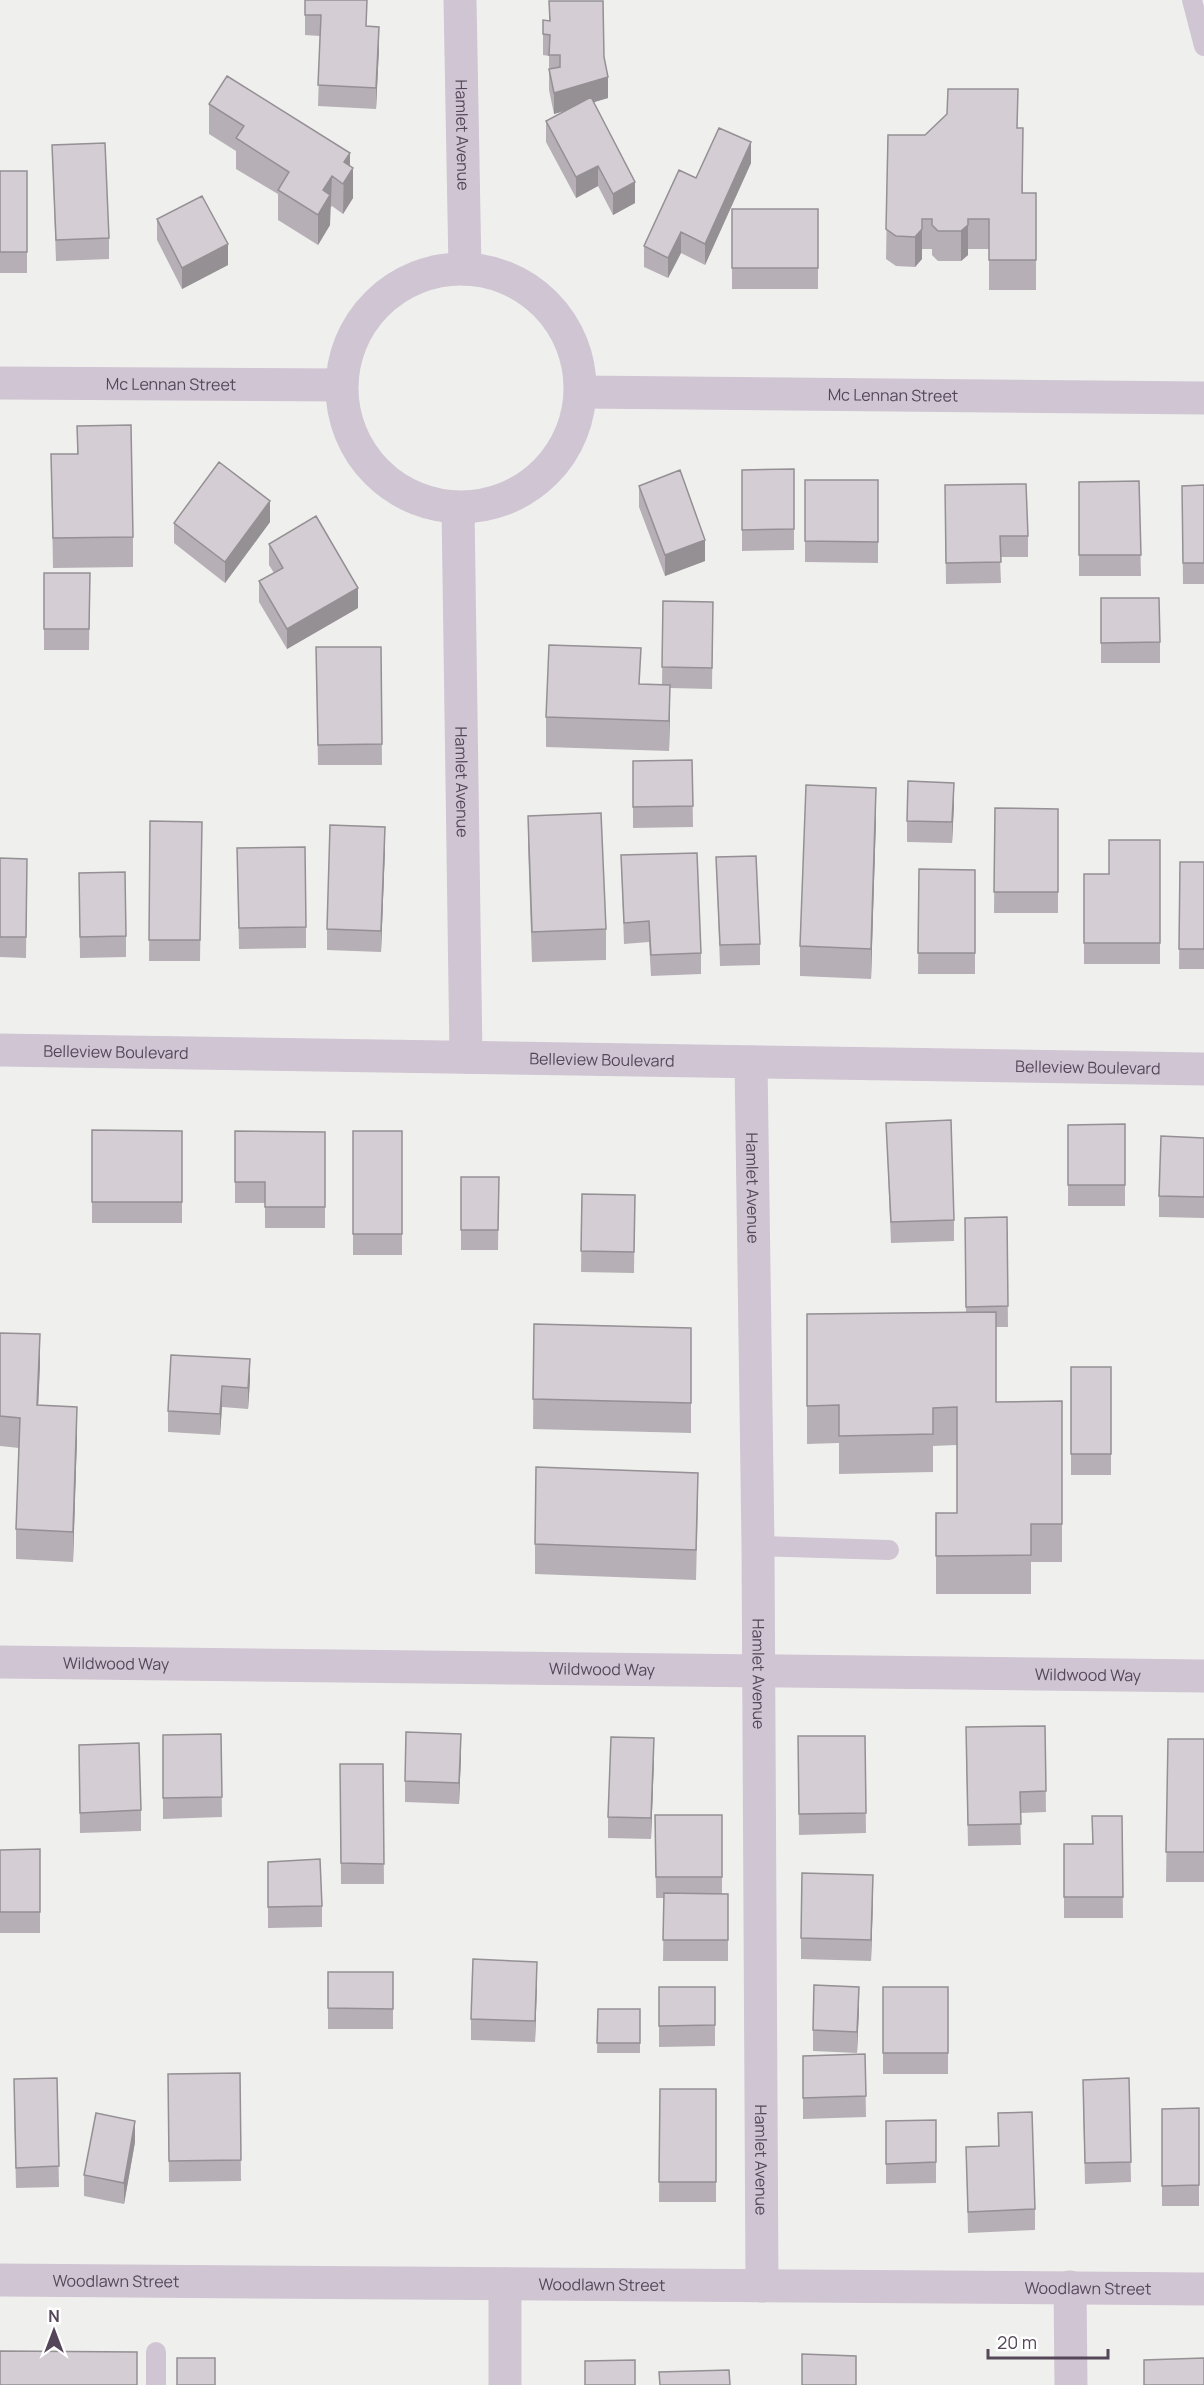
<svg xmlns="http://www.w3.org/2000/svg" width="1204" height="2385" font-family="Manrope,sans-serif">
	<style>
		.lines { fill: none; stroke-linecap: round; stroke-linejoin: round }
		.service { stroke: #d0c5d3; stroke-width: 20 }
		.minor { stroke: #d0c5d3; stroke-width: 33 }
		.wall { fill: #b6b0b6 }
		.shaded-wall { fill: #949094 }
		.building { fill: #d4cdd4; stroke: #949094; stroke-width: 1.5 }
		.labels { text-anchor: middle; stroke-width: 6; stroke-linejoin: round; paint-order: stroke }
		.street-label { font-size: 16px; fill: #554759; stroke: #fff }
	</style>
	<rect width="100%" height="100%" fill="#eff0ed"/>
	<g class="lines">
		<path class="service" d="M1192 0 1204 46
			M758 1546 889 1550
			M156 2352V2385"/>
		<g class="minor">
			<path id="s1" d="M460 0 465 269"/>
			<circle cx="461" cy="388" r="119"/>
			<path id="s2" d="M0 383 341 385"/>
			<path id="s3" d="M581 392 1204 398"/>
			<path id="s4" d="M458 508 466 1057"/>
			<path id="s5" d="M0 1050 1204 1069"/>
			<path id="s6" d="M751 1062 758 1546 762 2286"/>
			<path id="s7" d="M0 1662 1204 1676"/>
			<path id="s8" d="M0 2280 1204 2289"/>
			<path d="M1070 2287 1071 2385"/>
			<path d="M505 2385V2284"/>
		</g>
	</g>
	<path class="wall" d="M305 0 367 26 379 48 376 109 318 106 320 36 305 35Z
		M549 1 604 57 608 98 594 102 635 203 613 215 598 186 576 198 546 142V121L567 110 554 114 549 90V56L543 55V34L549 21Z
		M209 104 350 166 353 198 343 214 332 206 330 208V225L318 245 278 220V194L236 169V151L209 134Z
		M1017 128H1023V193H1036V290H989V249H968V255L961 261H938L932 255V249H922V259L915 267 896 266 886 259 888 135H925Z
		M52 145 109 238V259L56 261Z
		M751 163 705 265 681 253 668 278 644 267V246L696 178Z
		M0 171H27V273H0Z
		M732 209H818V289H732Z
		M157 219 228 265 182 289 157 240Z
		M77 426 133 537V567L53 568 51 454H77Z
		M794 469V550L742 551V470Z
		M805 480H878V563L805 562Z
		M1139 481 1141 576H1079V482Z
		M945 485 1028 536V557H1000L1001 583 946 584Z
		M1204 485V584H1183L1182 486Z
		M639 486 705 561 665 576 639 507Z
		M270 522 225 583 174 543V523Z
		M269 544 358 608 287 649 259 602V581L274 573 269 565Z
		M44 573H90L89 650H44Z
		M1101 598 1160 642V663H1101Z
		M663 601 713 602 712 689 670 688 669 751 546 747V717L640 684 662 685Z
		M316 647H381L382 765H318Z
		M692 760 693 827 633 828V761Z
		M954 804 952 843 907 842V821Z
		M995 808 1058 809V913H994Z
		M528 816 606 929V960L532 962 528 846Z
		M876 818 871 979 800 976V946Z
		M150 821 202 822 200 961H149Z
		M1160 840V964H1084V874H1109Z
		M237 848 306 927V948L239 949Z
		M385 848 381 952 327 950V929Z
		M621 855 701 953V974L651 976 649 942 624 944Z
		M716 857 760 944V965L720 966Z
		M0 858 27 859 26 958 0 957Z
		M1180 862H1204V969H1179Z
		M919 869 975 870V974H918Z
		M79 873 126 936V957L80 958Z
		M886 1123 954 1220V1241L891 1243Z
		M1125 1124V1206H1068V1125Z
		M92 1130 182 1131V1223H92Z
		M235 1131 325 1132V1228H265V1203H235Z
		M353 1131H402V1255H353Z
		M1204 1138V1218L1159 1217V1196Z
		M461 1177H499L498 1250H461Z
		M582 1194 635 1195 634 1273 581 1272Z
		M1007 1217 1008 1327H996V1402L1062 1401V1562H1031V1594H936V1513H957V1445L933 1446V1472L839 1474V1443L807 1444V1314L966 1312 965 1218Z
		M534 1324 691 1328V1433L533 1429Z
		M0 1333 40 1364 38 1405 77 1437 73 1562 16 1559V1529L19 1448 0 1446Z
		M171 1355 250 1380 248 1409 222 1407 220 1435 168 1432V1411Z
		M1071 1367H1111V1475H1071Z
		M698 1503 696 1580 535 1574V1544Z
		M1045 1726 1046 1812 1020 1813 1021 1845 968 1846 966 1748Z
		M221 1734 222 1817 163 1819V1735Z
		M798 1736H865L866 1833 799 1835Z
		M1168 1739H1204V1882H1166Z
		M79 1745 141 1810V1831L80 1833Z
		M461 1755 459 1804 405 1802V1781Z
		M654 1759 651 1839 608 1838V1817Z
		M340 1764H383L384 1884H341Z
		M655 1815H722V1894H728V1961H663L664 1898H656Z
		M1092 1816H1122L1123 1918H1064V1844H1092Z
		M40 1849V1933H0V1850Z
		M268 1862 322 1906V1927L268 1928Z
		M873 1896 871 1961 801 1959V1938Z
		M328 1972H393V2029H328Z
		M537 1982 535 2042 471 2040V2019Z
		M659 1987H715V2046L659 2047Z
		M883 1987H948V2074H883Z
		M859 2008 857 2053 813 2051V2030Z
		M598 2009H640V2053H597Z
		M865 2054 866 2117 803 2119V2056Z
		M240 2073 241 2181 169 2182 168 2074Z
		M57 2078 59 2187 16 2188 14 2100Z
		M1129 2078 1131 2182 1085 2184 1083 2100Z
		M660 2089H716V2202H659Z
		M1199 2108V2206H1162V2109Z
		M998 2113 1035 2209V2230L968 2233 966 2147 998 2146Z
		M936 2120V2183L886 2184V2121Z
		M135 2142 124 2204 84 2196V2175Z"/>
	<path class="shaded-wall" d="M379 27V48L376 109V88Z
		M608 77V98L554 114V93Z
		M751 142V163L705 265V244Z
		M350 153V173L353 168V198L343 214 344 162Z
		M598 166V186L576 198V177Z
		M332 176 330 225 318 245V215L323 190Z
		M635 182V203L613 215V194Z
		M968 219V255L961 261V231Z
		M922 229V259L915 267V237Z
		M681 232V253L668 278V258Z
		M228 244V265L182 289V268Z
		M270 501V522L225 583V562Z
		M705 540V561L665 576V555Z
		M358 588V608L287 649V629Z
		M670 685V715L669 751V721Z
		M954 783V804L952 843V822Z
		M876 788V818L871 979V949Z
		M385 827V848L381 952V931Z
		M40 1334V1364L37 1435V1405Z
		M250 1359V1380L248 1409V1388Z
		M222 1386V1407L220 1435V1414Z
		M77 1407V1437L73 1562V1532Z
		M461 1734V1755L459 1804V1783Z
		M654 1738V1759L651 1839V1818Z
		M873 1875V1896L871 1961V1940Z
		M537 1962V1982L535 2042V2021Z
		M859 1987V2008L857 2053V2032Z
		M135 2121V2142L124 2204V2183Z"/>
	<path class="building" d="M305 0H367L366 26 379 27 376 88 318 85 321 15H305Z
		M549 1H603L604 57 608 77 554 93 549 69 560 67V55H549L550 35 543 34V20L550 21Z
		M227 76 350 153 344 162 353 168 343 184 332 176 323 190 330 195 318 215 278 190 289 172 236 138 244 126 209 104Z
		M948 89H1018L1017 128H1023L1022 193H1036V260H989V219H968V225L961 231H938L932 225V219H922V229L915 237 896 236 886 229 888 135H925L947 114Z
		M591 97 635 182 613 194 598 166 576 177 546 121Z
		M719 128 751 142 705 244 681 232 668 258 644 246 679 170 696 178Z
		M105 143 109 238 56 240 52 145Z
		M0 171H27V252H0Z
		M202 196 228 244 182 268 157 219Z
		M732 209H818V268H732Z
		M131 425 133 537 53 538 51 454H78L77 426Z
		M219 462 270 501 225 562 174 523Z
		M794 469V529L742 530V470Z
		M680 470 705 540 665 555 639 486Z
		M805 480H878V542L805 541Z
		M1139 481 1141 555H1079V482Z
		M1026 484 1028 536H1000L1001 562 946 563 945 485Z
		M1204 485V563H1183L1182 486Z
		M316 516 358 588 287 629 259 581 283 568 269 544Z
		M44 573H90L89 629H44Z
		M1101 598H1159L1160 642 1101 643Z
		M663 601 713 602 712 668 662 667Z
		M549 645 641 648 639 684 670 685 669 721 546 717Z
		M316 647H381L382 744 318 745Z
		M692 760 693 806 633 807V761Z
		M908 781 954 783 952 822 907 821Z
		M806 785 876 788 871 949 800 946Z
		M995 808 1058 809V892H994Z
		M601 813 606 929 532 932 528 816Z
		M150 821 202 822 200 940H149Z
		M330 825 385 827 381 931 327 929Z
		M1109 840H1160V943H1084V874H1109Z
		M305 847 306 927 239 928 237 848Z
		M697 853 701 953 651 955 649 921 624 923 621 855Z
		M756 856 760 944 720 945 716 857Z
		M0 858 27 859 26 937H0Z
		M1180 862H1204V949H1179Z
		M919 869 975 870V953H918Z
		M125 872 126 936 80 937 79 873Z
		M951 1120 954 1220 891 1222 886 1123Z
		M1125 1124V1185H1068V1125Z
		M92 1130 182 1131V1202H92Z
		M235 1131 325 1132V1207H265V1182H235Z
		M353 1131H402V1234H353Z
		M1161 1136 1204 1138V1197L1159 1196Z
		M461 1177H499L498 1230H461Z
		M582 1194 635 1195 634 1252 581 1251Z
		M1007 1217 1008 1306 966 1307 965 1218Z
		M996 1312V1402L1062 1401V1524H1031V1555L936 1556V1513H957V1407L933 1408V1434L839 1436V1405L807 1406V1314Z
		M534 1324 691 1328V1403L533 1399Z
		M0 1333 40 1334 37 1405 77 1407 73 1532 16 1529 20 1418 0 1416Z
		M171 1355 250 1359 248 1388 222 1386 220 1414 168 1411Z
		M1071 1367H1111V1454H1071Z
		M536 1467 698 1473 696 1550 535 1544Z
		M1045 1726 1046 1791 1020 1792 1021 1824 968 1825 966 1727Z
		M406 1732 461 1734 459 1783 405 1781Z
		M221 1734 222 1797 163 1798V1735Z
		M798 1736H865L866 1813 799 1814Z
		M611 1737 654 1738 651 1818 608 1817Z
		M1168 1739H1204V1852H1166Z
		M139 1743 141 1810 80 1813 79 1745Z
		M340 1764H383L384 1864 341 1863Z
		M655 1815H722V1877H656Z
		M1092 1816H1122L1123 1897H1064V1844H1093Z
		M40 1849V1912H0V1850Z
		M320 1859 322 1906 268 1907V1862Z
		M802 1873 873 1875 871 1940 801 1938Z
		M664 1893 728 1894V1940H663Z
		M473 1959 537 1962 535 2021 471 2019Z
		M328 1972H393V2009L328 2008Z
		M814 1985 859 1987 857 2032 813 2030Z
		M659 1987H715V2025L659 2026Z
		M883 1987H948V2053H883Z
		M598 2009H640V2043H597Z
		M865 2054 866 2096 803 2098V2056Z
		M240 2073 241 2160 169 2161 168 2074Z
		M57 2078 59 2166 16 2168 14 2079Z
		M1129 2078 1131 2162 1085 2163 1083 2080Z
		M660 2089H716V2182H659Z
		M1199 2108V2185L1162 2186V2109Z
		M1032 2112 1035 2209 968 2212 966 2147 999 2146 998 2113Z
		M96 2113 135 2121 124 2183 84 2175Z
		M936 2120V2162L886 2164V2121Z
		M0 2351 137 2352V2385H0Z
		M802 2354 856 2356V2385H802Z
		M177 2358H215V2385H177Z
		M1204 2358V2385H1144V2360Z
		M635 2360V2385H585V2361Z
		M729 2370 730 2385H660L659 2372Z"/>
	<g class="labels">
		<g class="street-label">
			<text dy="6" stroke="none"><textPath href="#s1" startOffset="135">Hamlet Avenue</textPath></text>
			<text dy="6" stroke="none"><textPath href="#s2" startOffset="171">Mc Lennan Street</textPath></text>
			<text dy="6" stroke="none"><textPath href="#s3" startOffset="312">Mc Lennan Street</textPath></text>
			<text dy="6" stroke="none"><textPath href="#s4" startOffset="274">Hamlet Avenue</textPath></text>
			<text dy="6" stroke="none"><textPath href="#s5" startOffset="116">Belleview Boulevard</textPath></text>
			<text dy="6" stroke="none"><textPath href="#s5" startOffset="602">Belleview Boulevard</textPath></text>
			<text dy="6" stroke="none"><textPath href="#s5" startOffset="1088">Belleview Boulevard</textPath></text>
			<text dy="6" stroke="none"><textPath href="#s6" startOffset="126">Hamlet Avenue</textPath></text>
			<text dy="6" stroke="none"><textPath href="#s7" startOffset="116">Wildwood Way</textPath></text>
			<text dy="6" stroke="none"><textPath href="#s7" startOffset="602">Wildwood Way</textPath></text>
			<text dy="6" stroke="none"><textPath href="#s6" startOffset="612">Hamlet Avenue</textPath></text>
			<text dy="6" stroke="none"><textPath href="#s7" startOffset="1088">Wildwood Way</textPath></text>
			<text dy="6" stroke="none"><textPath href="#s6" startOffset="1098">Hamlet Avenue</textPath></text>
			<text dy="6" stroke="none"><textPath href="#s8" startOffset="116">Woodlawn Street</textPath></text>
			<text dy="6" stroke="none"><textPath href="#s8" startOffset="602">Woodlawn Street</textPath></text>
			<text dy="6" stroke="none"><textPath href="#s8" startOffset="1088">Woodlawn Street</textPath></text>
		</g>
	</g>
	<g transform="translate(54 2331)" stroke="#ffffff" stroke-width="4.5" paint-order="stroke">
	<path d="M0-4.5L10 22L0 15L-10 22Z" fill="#554759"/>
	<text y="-9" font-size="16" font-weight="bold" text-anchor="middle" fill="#554759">N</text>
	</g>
	<path d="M988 2349v9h120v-9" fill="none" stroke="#554759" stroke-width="3"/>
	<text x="997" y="2349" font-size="18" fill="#554759" stroke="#ffffff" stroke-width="4.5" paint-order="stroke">20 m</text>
</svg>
